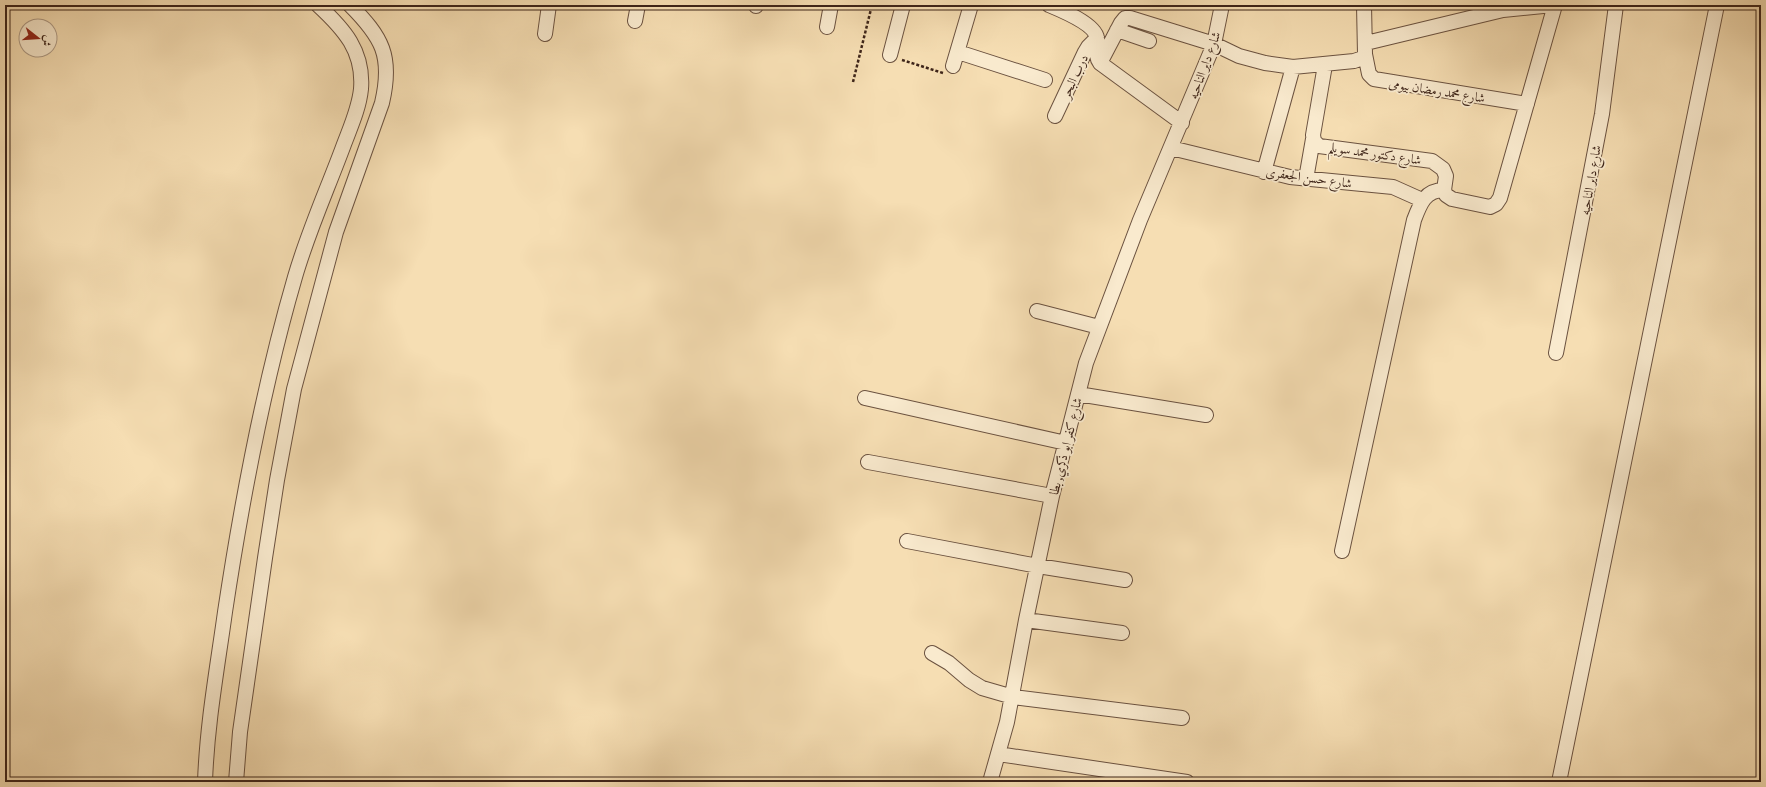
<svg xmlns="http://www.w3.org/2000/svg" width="1766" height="787" font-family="'IM FELL Double Pica',Amiri,serif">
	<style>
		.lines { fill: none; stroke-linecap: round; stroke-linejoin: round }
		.street-casing { stroke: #6b5240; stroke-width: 16 }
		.path { stroke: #3d2419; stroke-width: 2.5; stroke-dasharray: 3 2; stroke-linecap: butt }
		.street { stroke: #f9eace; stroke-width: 14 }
		.labels { text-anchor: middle; stroke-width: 3.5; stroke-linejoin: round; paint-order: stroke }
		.street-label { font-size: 13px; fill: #3d2419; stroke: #f9eace }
	</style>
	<rect width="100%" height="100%" fill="#f6deb3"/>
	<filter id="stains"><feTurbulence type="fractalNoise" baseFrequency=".005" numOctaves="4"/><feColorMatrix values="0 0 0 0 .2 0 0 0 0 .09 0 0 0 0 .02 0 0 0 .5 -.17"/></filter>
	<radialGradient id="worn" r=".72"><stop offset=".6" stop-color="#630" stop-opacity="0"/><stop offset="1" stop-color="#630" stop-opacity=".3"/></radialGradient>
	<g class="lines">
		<g class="street-casing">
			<path id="street" d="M1049 5C1061 10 1095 24 1097 38 1099 47 1094 55 1100 63L1182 123
				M756 6V5
				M635 21 638 5
				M827 27 831 5
				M1117 30 1149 41
				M545 34 549 5
				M1366 43 1503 10 1553 5
				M958 52 1045 80
				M1365 54 1369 74 1374 79 1527 104
				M890 55 903 5
				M1100 63 1121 23 1125 18H1130L1214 44 1239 56 1265 63 1293 67 1354 61 1363 58 1365 54 1364 5
				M1325 65 1313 135 1314 141 1319 146 1432 161 1443 169 1446 176 1444 190
				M953 66 971 5
				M1055 116 1085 52 1088 47 1097 38
				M1171 148 1290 177 1393 187 1422 200
				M1264 172 1293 67
				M1306 179 1313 139
				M1037 311 1099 327
				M1556 353 1602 114 1616 5
				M1078 394 1206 415
				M865 398 1066 443
				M868 462 1052 496
				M907 541 1038 566 1125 580
				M1342 551 1414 220C1420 204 1425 190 1444 190L1446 195 1452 199 1490 207 1496 204 1500 198 1555 5
				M1026 620 1122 633
				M932 653 949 663 969 680 982 688 1013 697 1182 718
				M998 754 1187 782
				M205 782C207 724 217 670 225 612 242 499 263 387 295 277 308 232 327 190 343 147 350 128 359 109 361 89 364 51 344 29 318 5
				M236 782 240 732 265 558 277 480 294 389 336 232 382 103C393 56 382 37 350 5
				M990 782 1007 722 1026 620 1052 496 1086 363 1140 220 1214 44 1222 5
				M1559 782 1717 5"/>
		</g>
		<path class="path" d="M902 60 943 73
			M853 82 872 5"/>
		<use href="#street" class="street"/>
	</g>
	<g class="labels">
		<g class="street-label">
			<text transform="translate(1204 65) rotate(-70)" y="5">شارع داير الناحيه</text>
			<text transform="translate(1074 76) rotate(-65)" y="5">درب البحر</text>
			<text transform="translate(1437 90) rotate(9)" y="5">شارع محمد رمضان بيومى</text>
			<text transform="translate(1375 153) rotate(8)" y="5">شارع دكتور محمد سويلم</text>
			<text transform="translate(1309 177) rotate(8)" y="5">شارع حسن الجعفرى</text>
			<text transform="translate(1590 180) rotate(-80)" y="5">شارع داير الناحيه</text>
			<text transform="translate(1065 446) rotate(-76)" y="5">شارع كفر ابو ذكري, بطا</text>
		</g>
	</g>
	<rect width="1766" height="787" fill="none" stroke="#f6deb3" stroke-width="20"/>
	<rect x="6" y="6" width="1754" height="775" fill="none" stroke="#3d2419" stroke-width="2"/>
	<rect x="10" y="10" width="1746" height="767" fill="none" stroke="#3d2419"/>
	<g transform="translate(38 38) rotate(107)"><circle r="19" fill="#f9eace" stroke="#ae9b86"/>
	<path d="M0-3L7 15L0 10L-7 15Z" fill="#8f2418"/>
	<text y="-6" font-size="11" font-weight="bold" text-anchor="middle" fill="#3d2419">ش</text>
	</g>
	<rect width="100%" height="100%" filter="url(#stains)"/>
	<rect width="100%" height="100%" fill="url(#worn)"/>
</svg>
